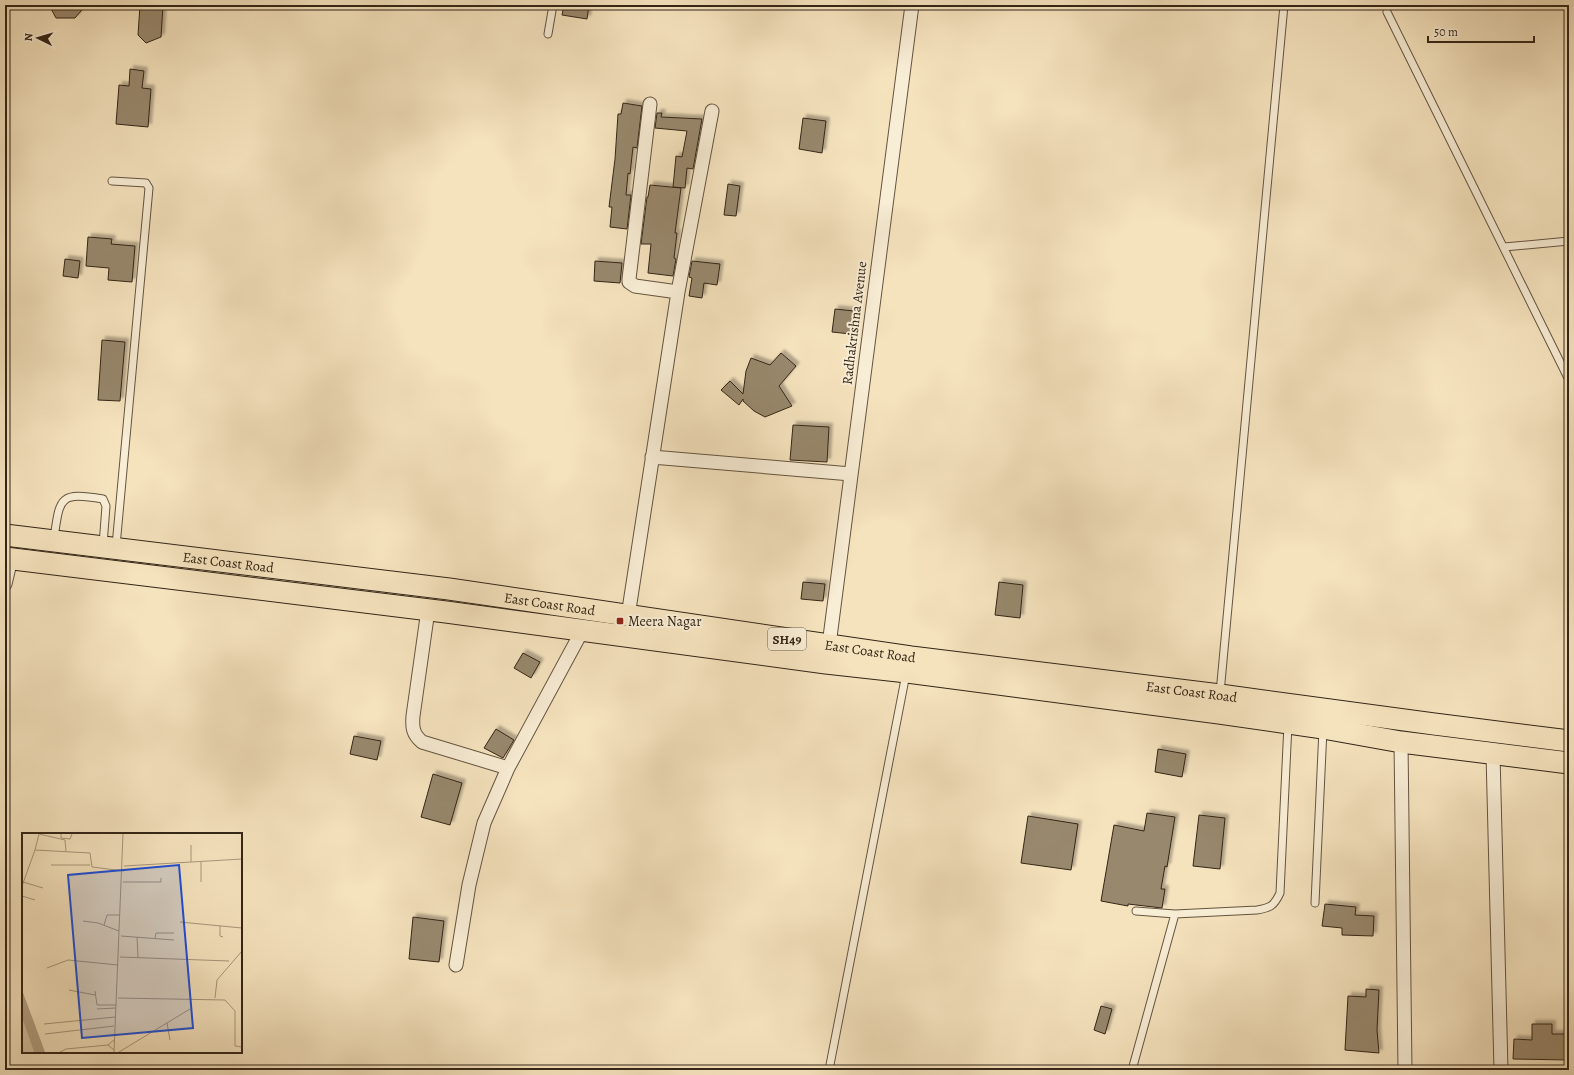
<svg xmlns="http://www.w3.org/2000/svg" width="1574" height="1075" font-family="Alegreya,serif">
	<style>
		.building { fill: #98886d; stroke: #332516; filter: url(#shadow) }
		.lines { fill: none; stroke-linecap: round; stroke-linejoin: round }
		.service-casing { stroke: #645440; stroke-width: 9 }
		.minor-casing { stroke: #645440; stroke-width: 15 }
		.primary-casing { stroke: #332516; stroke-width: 23 }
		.service { stroke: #f8edd5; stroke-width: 7 }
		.minor { stroke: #f8edd5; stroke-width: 13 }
		.primary { stroke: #f5e3be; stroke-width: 21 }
		.poi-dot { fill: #8f2418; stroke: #f8edd5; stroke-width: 1.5 }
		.labels { text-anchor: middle; stroke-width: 4; stroke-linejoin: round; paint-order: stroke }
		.shield { fill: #f8edd5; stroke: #6e614f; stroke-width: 1 }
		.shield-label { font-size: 13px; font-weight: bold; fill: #332516 }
		.street-label { font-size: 14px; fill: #332516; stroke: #f8edd5 }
		.poi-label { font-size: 14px; fill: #332516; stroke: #f8edd5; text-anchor: start }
		.inset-road { fill: none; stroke: #a7977b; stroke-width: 1 }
		.view { fill: #1d4ed8; fill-opacity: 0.15; stroke: #1d4ed8; stroke-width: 2 }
		.inset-edge { fill: none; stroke: #332516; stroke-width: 2 }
	</style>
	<defs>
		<filter id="shadow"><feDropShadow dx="3.5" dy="-3.5" stdDeviation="1" flood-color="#0004"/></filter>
	</defs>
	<rect width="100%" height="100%" fill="#f5e3be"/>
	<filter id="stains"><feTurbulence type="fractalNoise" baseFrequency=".005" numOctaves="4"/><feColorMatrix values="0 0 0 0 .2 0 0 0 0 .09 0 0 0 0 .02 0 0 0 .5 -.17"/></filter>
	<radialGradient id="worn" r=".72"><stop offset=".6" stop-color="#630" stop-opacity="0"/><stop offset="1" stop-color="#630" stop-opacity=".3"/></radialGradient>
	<path class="building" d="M49 5H86L75 18H56Z
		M140 5H163L161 37 146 43 138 35Z
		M564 5H589L587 19 562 15Z
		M130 69 144 71 142 88 151 89 148 127 116 124 119 85 129 86Z
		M623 103 642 106 637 148 633 147 630 174 628 173 626 195H631L627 229 610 227 612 207H609L615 159 618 114H621Z
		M657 113H662L661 117 702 119 693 169 687 168 685 188 673 187 676 156 682 157 687 131 655 128Z
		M803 118 826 121 822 153 799 149Z
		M728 184 740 186 736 216 724 215Z
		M650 185 681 188 675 233H677L674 258 676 259 673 276 648 273 651 244H641L647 197H648Z
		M88 237 112 239 111 244 135 246 132 282 108 280 109 268 86 266Z
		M65 259 80 261 78 278 63 276Z
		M595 261 622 263 620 283 594 281Z
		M692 261 720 264 717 285 704 283 702 298 689 296 692 278 689 277Z
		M835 309 854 311 851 334 832 332Z
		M102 340 125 342 120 401 98 400Z
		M781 353 796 366 779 386 792 406 765 417 754 411 743 401V399L739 405 721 390 730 381 743 394 746 371 751 358 770 365Z
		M793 425 829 427 827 462 790 460Z
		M803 582 825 584 823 601 801 599Z
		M999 582 1023 585 1020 618 995 615Z
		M523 653 540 662 531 678 514 668Z
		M496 729 514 740 503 758 484 748Z
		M354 736 381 741 377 760 350 754Z
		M1158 749 1186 754 1182 777 1155 772Z
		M433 774 462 783 450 825 421 817Z
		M1147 813 1175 817 1167 867 1165 866 1161 889H1165L1162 908 1128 904V906L1101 901 1114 825 1144 831Z
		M1199 815 1225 818 1220 869 1193 866Z
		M1028 816 1078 824 1071 870 1021 863Z
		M1325 904 1356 907 1355 915 1374 916 1373 936 1342 935V928L1322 926Z
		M413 917 444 921 439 962 409 959Z
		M1366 989 1379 990 1377 1030 1379 1053 1345 1050 1348 996 1366 997Z
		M1101 1006 1112 1009 1105 1034 1094 1030Z
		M1532 1024H1552V1034H1569V1060L1513 1059 1514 1039 1532 1040Z"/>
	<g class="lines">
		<g class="service-casing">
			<path id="service" d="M1387 12 1569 380
				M548 34 553 5
				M112 181 146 183 149 188 116 546
				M1504 247 1569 241
				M54 538C60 497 59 492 103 499L106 506 103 545
				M1220 693 1284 5
				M1315 903 1323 729
				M1136 911 1175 914 1257 910C1270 908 1274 906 1280 893L1288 724
				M829 1070 906 674
				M1132 1070 1175 914"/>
		</g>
		<g class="minor-casing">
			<path id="minor" d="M650 104 629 279V282L635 286 678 292
				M652 457 851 474
				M5 584 11 559
				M428 610 413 716C412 728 413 734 422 742L508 768
				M628 616 678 292 712 111
				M829 645 912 5
				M1401 742 1405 1070
				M1493 754 1501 1070
				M456 965 469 885 484 823 508 768 582 631"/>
		</g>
		<g class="primary-casing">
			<g id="primary">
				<path id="s1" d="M5 535 449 589 911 657 1220 695 1434 724 1569 741"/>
				<path d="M5 558 446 612 826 663 907 672 1219 713 1323 728 1401 742 1569 763"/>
			</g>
		</g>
		<use href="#service" class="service"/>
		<use href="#minor" class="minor"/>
		<use href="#primary" class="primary"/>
	</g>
	<rect class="poi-dot" x="616" y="617" width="8" height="8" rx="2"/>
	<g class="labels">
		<rect class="shield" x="768" y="628" width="38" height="22" rx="3"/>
		<g class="shield-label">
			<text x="787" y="644">SH49</text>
		</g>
		<g class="street-label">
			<text transform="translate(854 323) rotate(-83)" y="5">Radhakrishna Avenue</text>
			<text dy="5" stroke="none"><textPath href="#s1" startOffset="225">East Coast Road</textPath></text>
			<text dy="5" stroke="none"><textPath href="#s1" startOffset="549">East Coast Road</textPath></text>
			<text dy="5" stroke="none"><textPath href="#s1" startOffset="873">East Coast Road</textPath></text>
			<text dy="5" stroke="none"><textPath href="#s1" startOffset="1197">East Coast Road</textPath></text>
		</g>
		<g class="poi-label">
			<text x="628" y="626">Meera Nagar</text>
		</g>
	</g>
	<g transform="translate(22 833)">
		<rect width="220" height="220" fill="#f5e3be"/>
		<path d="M0 185 12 219H0Z" fill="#d4c3a1"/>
		<path d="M0 157 23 219H12L0 185Z" fill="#b3a285"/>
		<path class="inset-road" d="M17 1 43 7 44 18M39 1V5L48 6 50 1M13 17 17 1M169 29V12M179 29V49M29 32H68M102 33 220 26M1 49 21 55M101 49H139V45M0 53 13 17 68 20 70 34 102 38M0 63 13 67M61 88 76 90 97 98M158 89 220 95M82 92 85 82H98M198 93V103L201 104M99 103 152 107M115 104 116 124M133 105 134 100H152M98 124 207 128M25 135 46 127 96 132M47 157 73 162M73 158 75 172H94M96 165 203 167 213 178V213L220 214M193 165 195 147 220 118M75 176 94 175M145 190 148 207M22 191 93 184M23 201 92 193M92 217 86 212 92 207M38 219 44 216 86 212M92 219 101 1M97 219 168 176"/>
		<path class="view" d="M157 32 171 195 60 205 46 42Z"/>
		<rect width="220" height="220" class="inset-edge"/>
	</g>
	<rect width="1574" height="1075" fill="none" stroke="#f5e3be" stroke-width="20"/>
	<rect x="6" y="6" width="1562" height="1063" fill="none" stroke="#332516" stroke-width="2"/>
	<rect x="10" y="10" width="1554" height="1055" fill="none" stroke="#332516"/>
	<g transform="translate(38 38) rotate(275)" stroke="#f8edd5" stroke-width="3" paint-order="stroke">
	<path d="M0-3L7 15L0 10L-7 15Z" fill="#332516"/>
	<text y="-6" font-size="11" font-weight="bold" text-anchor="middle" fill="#332516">N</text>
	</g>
	<path d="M1428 36v6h106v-6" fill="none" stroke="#332516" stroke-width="2"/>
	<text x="1434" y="36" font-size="12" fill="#332516" stroke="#f8edd5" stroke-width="3" paint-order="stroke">50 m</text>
	<rect width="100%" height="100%" filter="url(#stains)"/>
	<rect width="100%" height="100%" fill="url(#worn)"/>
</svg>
